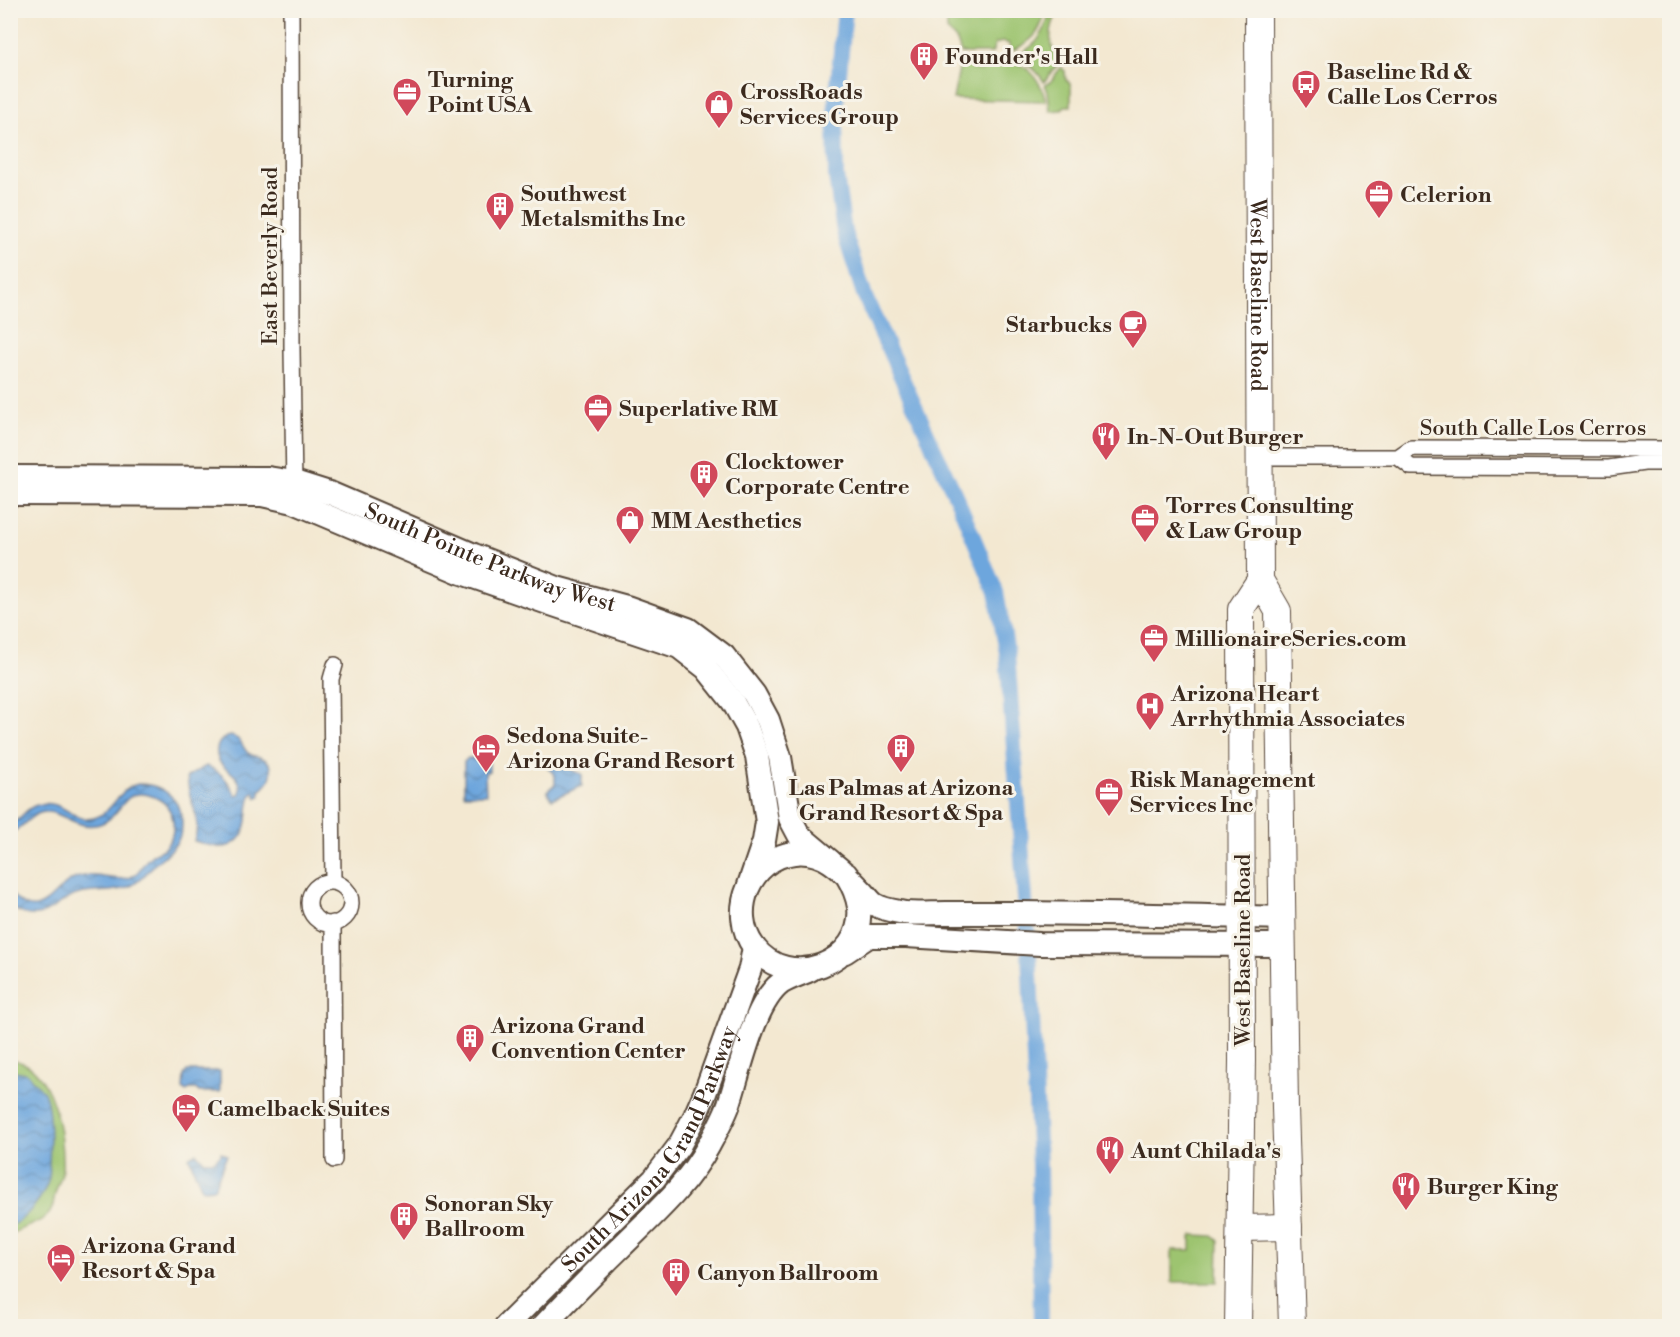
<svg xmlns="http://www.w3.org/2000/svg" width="1680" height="1337" font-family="'Libre Bodoni',serif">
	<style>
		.grass { fill: #9dc46f; stroke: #6c7746; stroke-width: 1.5 }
		.water { fill: url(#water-waves); stroke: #54687e; stroke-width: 1.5 }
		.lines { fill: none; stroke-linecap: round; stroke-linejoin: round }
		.canal { stroke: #6da6dd; stroke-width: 16 }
		.street-casing { stroke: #574639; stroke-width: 18 }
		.secondary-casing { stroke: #574639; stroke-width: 26 }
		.primary-casing { stroke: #574639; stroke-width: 28 }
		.street { stroke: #fff; stroke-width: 15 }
		.secondary { stroke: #fff; stroke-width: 22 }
		.primary { stroke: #fff; stroke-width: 26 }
		.labels { text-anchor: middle; stroke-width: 6; stroke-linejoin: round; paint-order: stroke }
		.poi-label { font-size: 22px; font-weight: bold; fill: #3b2a1e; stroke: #f7f3e8; text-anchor: start }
		.street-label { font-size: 22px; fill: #3b2a1e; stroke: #f7f3e8 }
	</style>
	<defs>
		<pattern id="water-waves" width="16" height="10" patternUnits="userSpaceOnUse" patternTransform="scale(1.5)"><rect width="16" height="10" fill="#6da6dd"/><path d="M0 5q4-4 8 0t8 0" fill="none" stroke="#5b87b3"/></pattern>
	</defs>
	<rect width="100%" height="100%" fill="#f7f3e8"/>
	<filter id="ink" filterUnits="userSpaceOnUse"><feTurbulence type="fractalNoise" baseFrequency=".0167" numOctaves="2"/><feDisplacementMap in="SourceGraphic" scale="12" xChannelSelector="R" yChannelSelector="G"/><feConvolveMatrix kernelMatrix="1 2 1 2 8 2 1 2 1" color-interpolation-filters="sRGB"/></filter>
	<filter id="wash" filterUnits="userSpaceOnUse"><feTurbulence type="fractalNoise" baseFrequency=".008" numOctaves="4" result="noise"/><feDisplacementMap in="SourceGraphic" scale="24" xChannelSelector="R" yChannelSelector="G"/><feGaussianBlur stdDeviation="1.35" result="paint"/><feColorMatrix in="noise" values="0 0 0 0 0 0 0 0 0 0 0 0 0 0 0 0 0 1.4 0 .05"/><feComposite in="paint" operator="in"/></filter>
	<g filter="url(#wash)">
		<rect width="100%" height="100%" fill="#f3e8d1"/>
		<path class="grass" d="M947 11 1045 12C1040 34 1032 41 1012 51L1008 43 1002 42 995 44 992 53H961L957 41 947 30Z
			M1049 12 1057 14C1047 33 1050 45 1058 64L1044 82C1036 68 1025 61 1011 57 1033 50 1046 34 1049 12Z
			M961 59H968C969 68 973 71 982 70L986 66 988 59C1021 59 1037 69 1046 101L953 99Z
			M1061 67 1065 71 1066 81H1068L1071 86V106H1065L1061 110 1050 111 1048 92 1045 85 1051 81Z
			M11 1060C54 1063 64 1138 62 1172 61 1180 57 1186 55 1194 53 1201 54 1209 48 1215 37 1225 23 1227 11 1234Z
			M1193 1235 1213 1236 1219 1241 1218 1282H1172V1250H1191V1237Z"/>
		<path class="water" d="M231 736C242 739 241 745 247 752 251 756 256 756 260 757 279 764 271 783 260 791V796L257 798 254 792 252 793C248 803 248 811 247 821 245 836 233 849 218 847 210 846 202 843 194 841 201 819 194 813 189 792 188 787 188 782 187 777L206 766C222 772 228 781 236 795L240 794C241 789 241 785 238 780 234 773 228 771 223 766 212 755 216 738 231 736Z
			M483 757 489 763V771L485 773 486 794H464V762L468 758Z
			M550 762 582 774V786L552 799 547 791 555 784V775L548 768Z
			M138 784C154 784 168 789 177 804 185 819 184 837 171 850 166 856 159 859 154 865 144 875 137 886 122 889 107 893 91 890 76 895 51 904 41 928 11 907V894C41 927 51 889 74 879 93 870 110 882 128 878 140 875 141 864 150 857 154 853 161 851 165 847 176 836 176 817 166 805 160 798 147 793 138 794 122 795 118 821 96 825 73 829 59 807 40 813 28 816 23 829 10 833L11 824C21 820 25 808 37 805 63 797 73 824 94 818 114 812 118 788 138 784Z
			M11 1070 28 1074C32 1082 40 1085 44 1093 51 1108 50 1147 49 1165 54 1186 29 1217 11 1226Z
			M187 1071H220V1092H199L196 1089H190L186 1092 183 1089 184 1075Z
			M221 1152 227 1155 214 1188 202 1189 189 1157 197 1153 198 1155 205 1161H214L221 1154Z"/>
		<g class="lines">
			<path class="canal" d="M845 10 835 115 836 176 844 232 865 297 961 508 996 592 1007 652 1029 953 1039 1164 1041 1326"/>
		</g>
	</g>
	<g filter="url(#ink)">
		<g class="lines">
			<g class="street-casing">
				<path id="street" d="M291 10 292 348 294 490
					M1260 457H1398L1411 448 1670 449
					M1398 457 1411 467 1609 468 1644 463H1670
					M333 882 331 679 335 665
					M309 903a21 21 0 1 1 42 0a21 21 0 1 1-42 0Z
					M333 923 334 1160"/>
			</g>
			<g class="secondary-casing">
				<g id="secondary">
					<path id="s1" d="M10 477 268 478 294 482 332 494 474 555 557 588 627 607 688 629 724 656 754 694 768 720 780 757 790 818 799 835 830 861"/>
					<path d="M10 494 262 495 294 502 462 573 548 603 679 647 706 668 733 702 747 727 757 756 767 822 764 841 749 885"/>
					<path d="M846 874C852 884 857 894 859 907 865 964 788 992 754 947 728 912 750 858 794 853 824 849 843 871 862 891 866 895 870 901 874 904 883 910 895 911 905 913 918 914 932 913 946 913 970 913 994 913 1018 913 1106 914 1194 915 1282 918"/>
					<path d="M845 952 869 936H906L1040 944 1283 945"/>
					<path id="s2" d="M506 1326 654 1179 679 1146 695 1116 705 1093 750 969 754 947"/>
					<path d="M543 1326C568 1300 593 1274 620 1248 652 1216 687 1186 709 1145 716 1132 724 1118 729 1104 740 1072 753 1004 781 983 789 978 801 974 810 970"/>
				</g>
			</g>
			<g class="primary-casing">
				<g id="primary">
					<path id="s3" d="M1258 10 1260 580 1278 611 1285 1108 1292 1326"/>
					<path d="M1241 1228 1289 1227"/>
					<path d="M1238 1326 1242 1061 1241 609 1260 580"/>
				</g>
			</g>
			<use href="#street" class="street"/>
			<use href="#secondary" class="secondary"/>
			<use href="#primary" class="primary"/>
		</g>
	</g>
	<defs>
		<g id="building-pin" transform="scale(1.5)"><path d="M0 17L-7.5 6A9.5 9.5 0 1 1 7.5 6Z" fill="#d1495b" stroke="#f7f3e8"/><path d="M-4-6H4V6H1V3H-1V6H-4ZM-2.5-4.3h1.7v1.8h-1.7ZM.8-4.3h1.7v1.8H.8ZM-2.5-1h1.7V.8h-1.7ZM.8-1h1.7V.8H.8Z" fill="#fff"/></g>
		<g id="bus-pin" transform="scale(1.5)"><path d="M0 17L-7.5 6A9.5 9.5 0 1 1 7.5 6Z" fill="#d1495b" stroke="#f7f3e8"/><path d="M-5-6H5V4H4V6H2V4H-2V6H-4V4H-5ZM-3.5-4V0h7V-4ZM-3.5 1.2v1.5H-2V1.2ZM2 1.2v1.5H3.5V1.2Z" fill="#fff"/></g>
		<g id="office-pin" transform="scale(1.5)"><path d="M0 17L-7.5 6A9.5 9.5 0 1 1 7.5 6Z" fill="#d1495b" stroke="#f7f3e8"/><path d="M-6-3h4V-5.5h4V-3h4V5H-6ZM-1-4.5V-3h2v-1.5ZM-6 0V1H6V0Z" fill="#fff"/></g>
		<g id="shop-pin" transform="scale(1.5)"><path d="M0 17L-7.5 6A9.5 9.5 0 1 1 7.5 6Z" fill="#d1495b" stroke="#f7f3e8"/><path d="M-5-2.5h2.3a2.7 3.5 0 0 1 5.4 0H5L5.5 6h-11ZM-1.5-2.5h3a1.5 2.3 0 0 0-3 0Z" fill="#fff"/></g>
		<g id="cafe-pin" transform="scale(1.5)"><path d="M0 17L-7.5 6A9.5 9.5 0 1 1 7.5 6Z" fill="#d1495b" stroke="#f7f3e8"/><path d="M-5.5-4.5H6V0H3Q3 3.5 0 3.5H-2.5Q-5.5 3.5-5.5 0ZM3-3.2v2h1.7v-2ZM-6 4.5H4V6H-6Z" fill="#fff"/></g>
		<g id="restaurant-pin" transform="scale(1.5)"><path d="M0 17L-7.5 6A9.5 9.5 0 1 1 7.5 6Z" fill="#d1495b" stroke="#f7f3e8"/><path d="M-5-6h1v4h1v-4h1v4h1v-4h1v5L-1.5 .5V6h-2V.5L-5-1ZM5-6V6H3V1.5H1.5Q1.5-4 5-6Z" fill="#fff"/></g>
		<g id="hospital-pin" transform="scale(1.5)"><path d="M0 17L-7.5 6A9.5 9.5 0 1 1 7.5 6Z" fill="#d1495b" stroke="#f7f3e8"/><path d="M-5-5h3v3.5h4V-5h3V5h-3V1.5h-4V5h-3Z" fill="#fff"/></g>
		<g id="hotel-pin" transform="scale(1.5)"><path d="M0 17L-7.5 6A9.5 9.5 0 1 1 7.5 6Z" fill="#d1495b" stroke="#f7f3e8"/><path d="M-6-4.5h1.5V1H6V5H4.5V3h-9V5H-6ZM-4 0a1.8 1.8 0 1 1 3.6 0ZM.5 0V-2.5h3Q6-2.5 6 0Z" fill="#fff"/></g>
	</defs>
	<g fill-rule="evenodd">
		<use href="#building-pin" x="924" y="56"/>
		<use href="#bus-pin" x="1306" y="84"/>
		<use href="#office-pin" x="407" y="92"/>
		<use href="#shop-pin" x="719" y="104"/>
		<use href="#office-pin" x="1379" y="194"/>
		<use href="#building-pin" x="500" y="206"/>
		<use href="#cafe-pin" x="1133" y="324"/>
		<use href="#office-pin" x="598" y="408"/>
		<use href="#restaurant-pin" x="1106" y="436"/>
		<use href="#building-pin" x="704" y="474"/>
		<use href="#office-pin" x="1145" y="518"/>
		<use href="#shop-pin" x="630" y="520"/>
		<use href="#office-pin" x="1154" y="638"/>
		<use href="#hospital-pin" x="1150" y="706"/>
		<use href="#hotel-pin" x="486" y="748"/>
		<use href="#building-pin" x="901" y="748"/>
		<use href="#office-pin" x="1109" y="792"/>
		<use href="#building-pin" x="470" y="1038"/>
		<use href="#hotel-pin" x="186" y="1108"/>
		<use href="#restaurant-pin" x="1110" y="1150"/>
		<use href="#restaurant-pin" x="1406" y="1186"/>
		<use href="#building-pin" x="404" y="1216"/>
		<use href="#hotel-pin" x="61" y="1258"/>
		<use href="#building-pin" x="676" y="1272"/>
	</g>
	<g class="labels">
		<g class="poi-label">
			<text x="945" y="64">Founder's Hall</text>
			<text x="1327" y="79">Baseline Rd &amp;<tspan x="1327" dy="25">Calle Los Cerros</tspan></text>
			<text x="428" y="87">Turning<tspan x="428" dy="25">Point USA</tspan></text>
			<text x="740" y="99">CrossRoads<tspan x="740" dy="25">Services Group</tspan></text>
			<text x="521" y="201">Southwest<tspan x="521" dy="25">Metalsmiths Inc</tspan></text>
			<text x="1400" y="202">Celerion</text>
			<text x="1112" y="332" text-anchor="end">Starbucks</text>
			<text x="619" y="416">Superlative RM</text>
			<text x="1127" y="444">In-N-Out Burger</text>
			<text x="725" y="469">Clocktower<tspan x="725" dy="25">Corporate Centre</tspan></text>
			<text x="1166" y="513">Torres Consulting<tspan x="1166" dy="25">&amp; Law Group</tspan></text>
			<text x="651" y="528">MM Aesthetics</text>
			<text x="1175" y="646">MillionaireSeries.com</text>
			<text x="1171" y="701">Arizona Heart<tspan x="1171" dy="25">Arrhythmia Associates</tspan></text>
			<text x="507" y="743">Sedona Suite-<tspan x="507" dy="25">Arizona Grand Resort</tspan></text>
			<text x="1130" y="787">Risk Management<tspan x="1130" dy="25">Services Inc</tspan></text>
			<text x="901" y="795" text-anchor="middle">Las Palmas at Arizona<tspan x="901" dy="25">Grand Resort &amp; Spa</tspan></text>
			<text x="491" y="1033">Arizona Grand<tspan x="491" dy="25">Convention Center</tspan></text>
			<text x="207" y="1116">Camelback Suites</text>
			<text x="1131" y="1158">Aunt Chilada's</text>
			<text x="1427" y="1194">Burger King</text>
			<text x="425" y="1211">Sonoran Sky<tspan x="425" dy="25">Ballroom</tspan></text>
			<text x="82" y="1253">Arizona Grand<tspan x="82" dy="25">Resort &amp; Spa</tspan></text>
			<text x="697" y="1280">Canyon Ballroom</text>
		</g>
		<g class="street-label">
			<text transform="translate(269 256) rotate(-90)" y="8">East Beverly Road</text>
			<text dy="8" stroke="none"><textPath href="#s3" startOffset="285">West Baseline Road</textPath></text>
			<text x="1533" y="435">South Calle Los Cerros</text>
			<text dy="8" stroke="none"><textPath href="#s1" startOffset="495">South Pointe Parkway West</textPath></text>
			<text transform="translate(1242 950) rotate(-90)" y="8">West Baseline Road</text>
			<text dy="8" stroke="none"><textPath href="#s2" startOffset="231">South Arizona Grand Parkway</textPath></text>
		</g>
	</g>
	<rect width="1680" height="1337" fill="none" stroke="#f7f3e8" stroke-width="36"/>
</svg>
